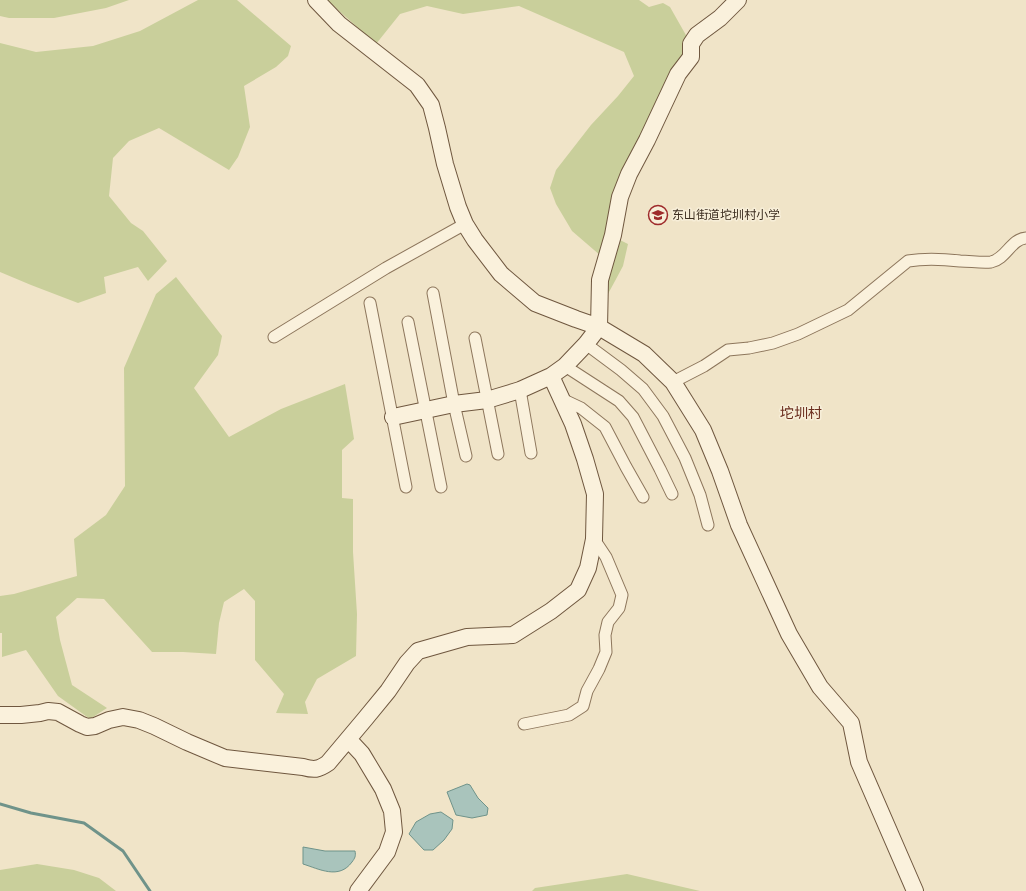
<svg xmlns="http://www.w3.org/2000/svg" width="1026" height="891" font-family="'PT Serif','Noto Sans SC',serif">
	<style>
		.green { fill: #c9cf9b }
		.water { fill: #a9c4bc; stroke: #6f938a }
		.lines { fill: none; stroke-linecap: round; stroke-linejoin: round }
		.stream { stroke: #6f938a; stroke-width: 3 }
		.street-casing { stroke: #8d765c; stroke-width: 13 }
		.secondary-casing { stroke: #6f573f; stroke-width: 18 }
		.street { stroke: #faf1dc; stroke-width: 11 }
		.secondary { stroke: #faf1dc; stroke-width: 16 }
		.labels { text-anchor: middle; stroke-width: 3; stroke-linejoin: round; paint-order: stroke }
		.poi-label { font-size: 12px; fill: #3d2e20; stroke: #f7eed8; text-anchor: start }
		.quarter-label { font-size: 14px; fill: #6b2e1e; stroke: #f7eed8 }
	</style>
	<rect width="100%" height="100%" fill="#f0e4c8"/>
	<path class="green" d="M0 0H129L106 8 54 18H9L0 16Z
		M198 0H237L291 46 288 56 276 67 244 86 250 127 238 157 229 170 159 128 129 141 113 158 109 196 131 223 143 231 167 261 148 281 138 267 104 277 106 293 78 303 31 285 0 272V43L36 52 93 46 140 31Z
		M327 0H639L649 7 663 3 670 7 691 44 629 174 618 239 628 244 623 266 615 281 603 303 601 256 572 231 556 204 550 188 556 170 591 125 618 96 634 76 624 52 519 6 463 14 427 6 400 14 376 44Z
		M176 277 222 336 218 355 194 388 229 437 281 409 345 384 354 439 342 450V498L353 499V552L357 614 356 656 317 679 305 702 308 714 276 713 284 694 255 660V601L244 589 224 602 219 623 216 654 183 652H152L104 599 77 598 56 617 60 640 72 685 107 708 90 719 58 696 26 650 2 657V633H0V596L14 594 77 576 74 539 106 515 125 486 124 368 156 294Z
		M37 864 74 870 99 878 116 891H0V870Z
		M627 874 700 891H532L535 888Z"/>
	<path class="water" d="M467 784 470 785 478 798 488 808 487 815 472 818 456 815 447 792Z
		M441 812 453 820 452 829 444 840 433 850H424L409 834 416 822 430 814Z
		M303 847 325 851H355C356 856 355 858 352 862 339 880 319 869 303 864Z"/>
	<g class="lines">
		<path class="stream" d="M0 804 31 813 84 823 123 851 150 891"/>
		<g class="street-casing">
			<path id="street" d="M433 293 454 404 466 456
				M370 303 406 487
				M408 322 441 487
				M274 337 386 268 465 224
				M475 338 498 454
				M586 344 621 370 643 389 663 416 685 458 700 495 708 525
				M565 366 619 401 633 417 660 469 672 494
				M673 382 704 366 728 350 749 348 773 343 798 334 848 310 908 261C925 258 943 259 960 261 970 261 981 263 991 262 1006 259 1011 239 1026 238
				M520 390 531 453
				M562 399 581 408 605 427 626 467 643 497
				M524 724 569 715 583 706 587 691 599 669 606 652 605 635 608 622 619 608 622 595 606 557 594 539"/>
		</g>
		<g class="secondary-casing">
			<path id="secondary" d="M316 0 339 24 417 85 431 105 437 128 445 164 458 207 465 224 475 240 501 274 535 303 576 319 599 327 644 354 673 382 703 430 720 471 739 525 789 634 820 687 851 723 859 762 915 891
				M393 417 454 404 487 400 520 390 551 376 565 366 586 344 599 327 600 280 613 235 620 197 629 174 647 140 678 74 691 57V44L697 35 720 18 738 0
				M0 715H21L40 713 48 711 58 712 80 724 87 727 95 726 109 720 123 717 139 720 154 726 187 742 225 758 303 767C314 770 318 770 328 763L365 719 388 691 407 663 418 651 467 637 513 635 551 611 578 590 588 568 594 539 595 494 585 459 573 424 551 376
				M348 739 362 754 383 789 392 811 394 832 387 852 358 891"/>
		</g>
		<use href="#street" class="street"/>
		<use href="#secondary" class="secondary"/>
	</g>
	<defs>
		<g id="school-ring" transform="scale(1)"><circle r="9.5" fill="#f7eed8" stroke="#9e2a2b" stroke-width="1.5"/><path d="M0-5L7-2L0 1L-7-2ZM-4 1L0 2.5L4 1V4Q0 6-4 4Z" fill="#9e2a2b"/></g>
	</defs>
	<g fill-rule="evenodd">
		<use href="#school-ring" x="658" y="215"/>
	</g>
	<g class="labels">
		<g class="poi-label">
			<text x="672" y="219">东山街道坨圳村小学</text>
		</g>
		<g class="quarter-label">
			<text x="801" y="418">坨圳村</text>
		</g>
	</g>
</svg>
